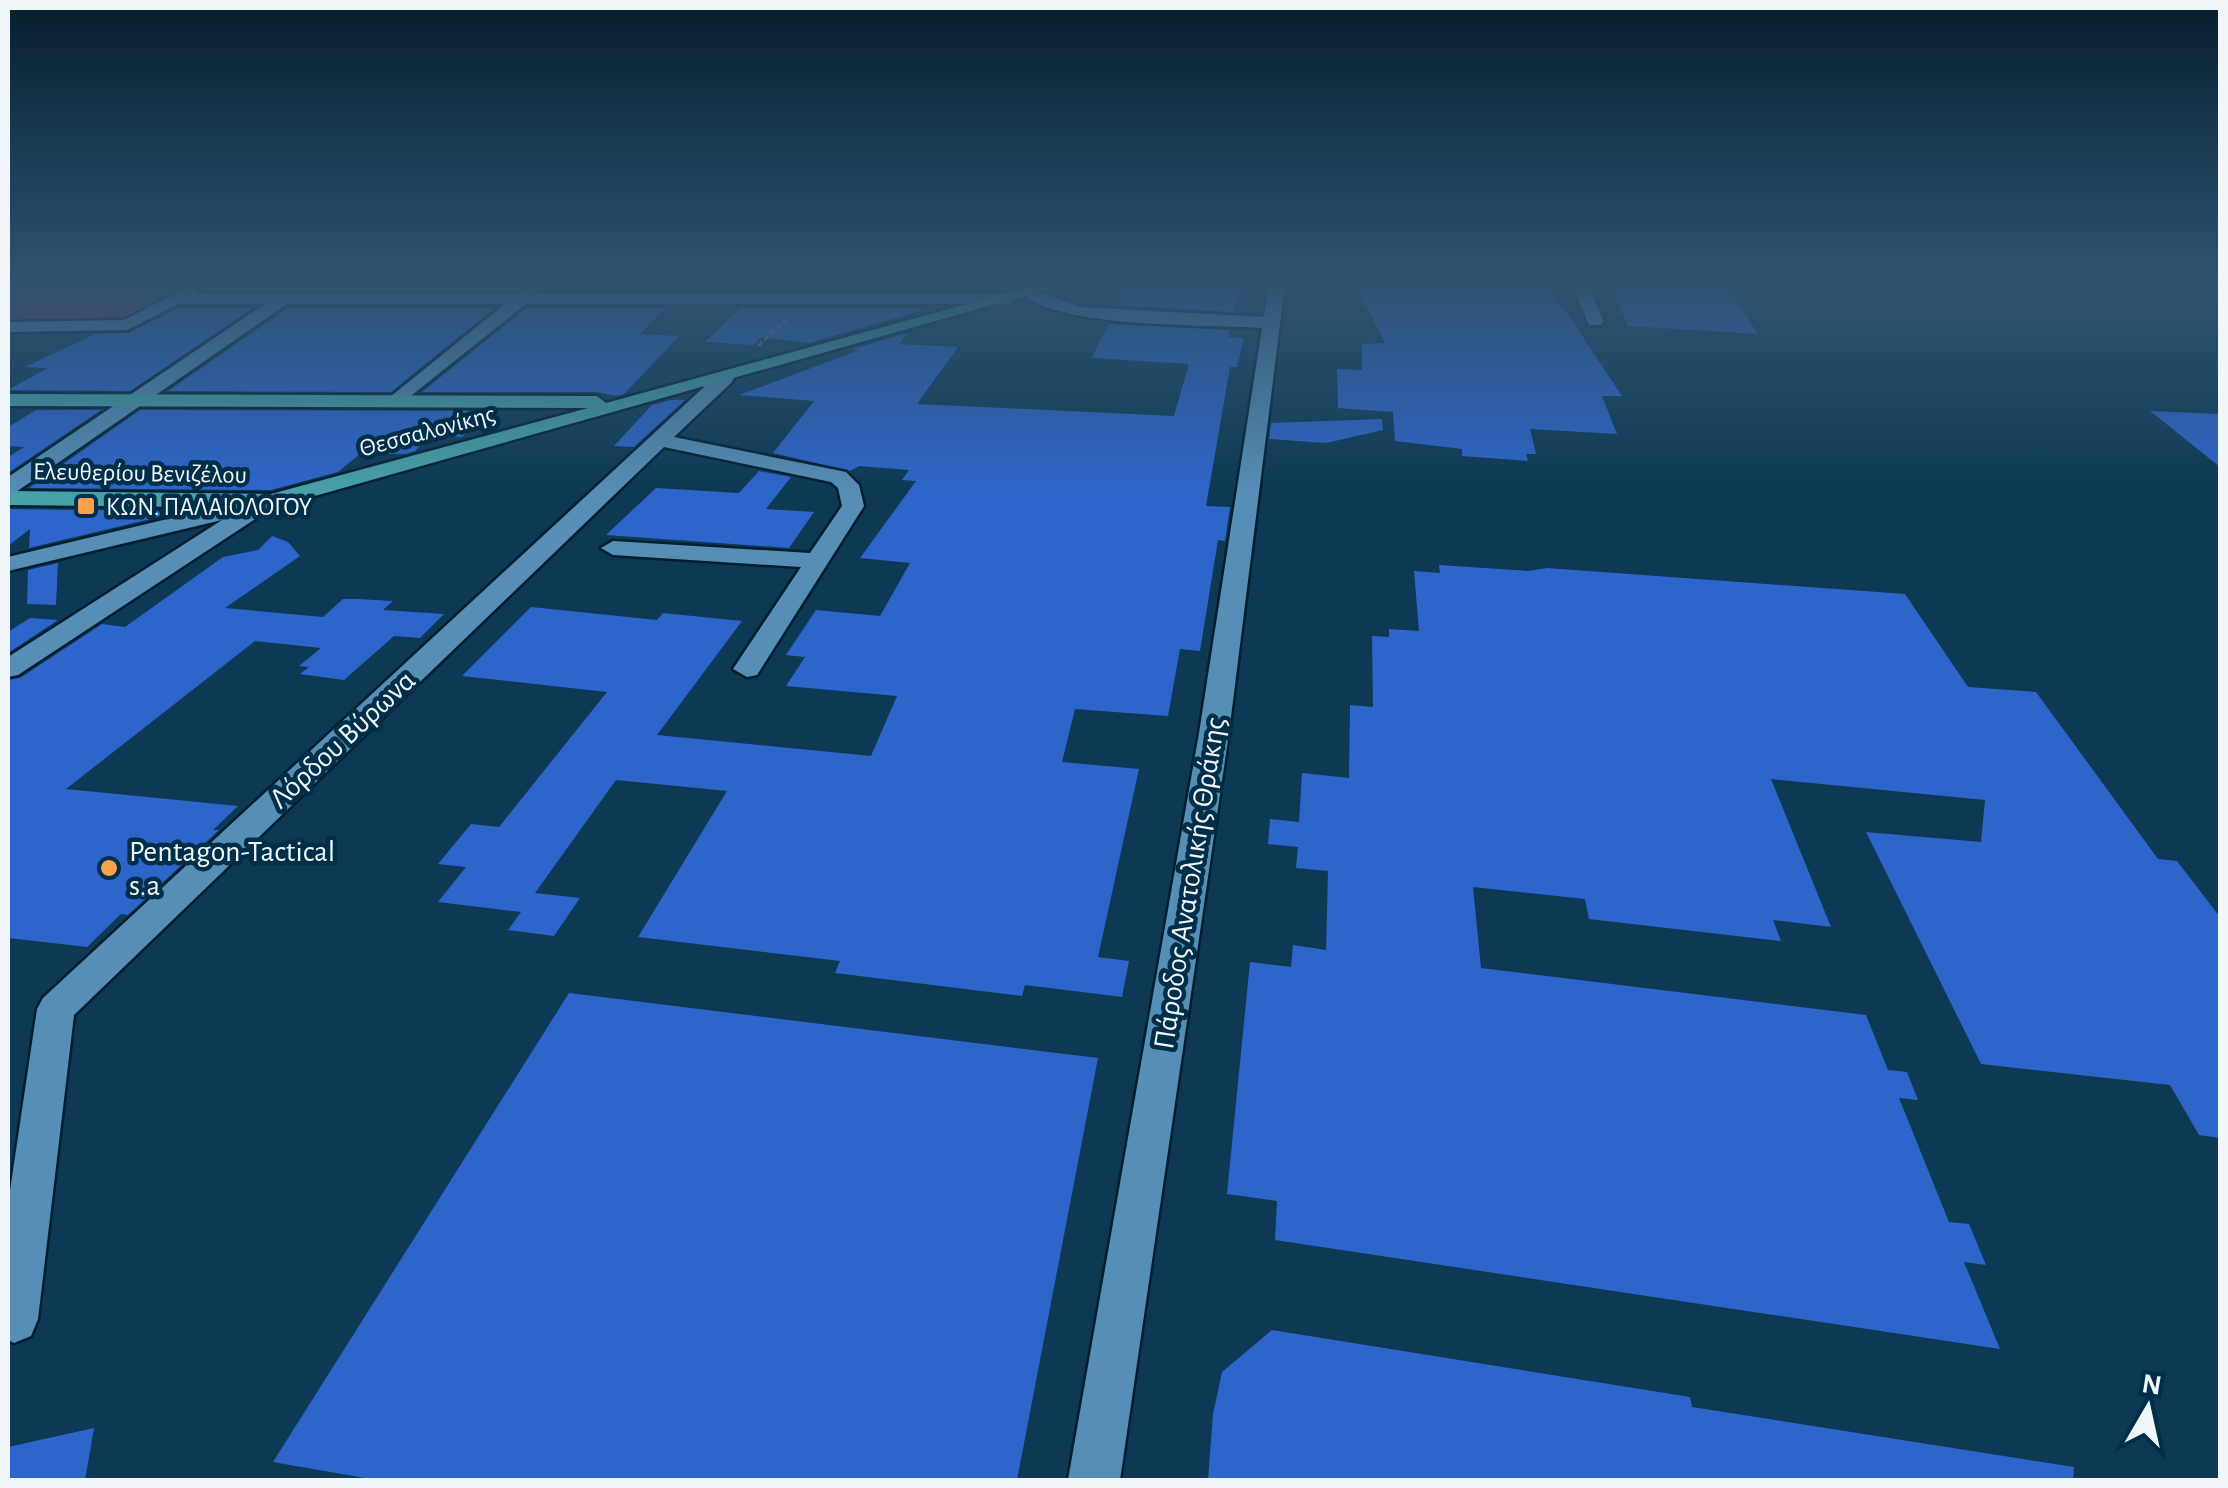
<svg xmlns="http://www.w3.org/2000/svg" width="2228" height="1488" font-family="'Alegreya Sans',sans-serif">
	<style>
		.green { fill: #862b4d }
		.building { fill: #2e65cb }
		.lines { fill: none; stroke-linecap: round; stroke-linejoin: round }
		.minor-casing { stroke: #021f32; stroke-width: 5 }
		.major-casing { stroke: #021f32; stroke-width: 5 }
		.path { stroke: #708c9c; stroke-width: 2.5; stroke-dasharray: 6 2.5; stroke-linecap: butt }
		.minor { fill: #578eb6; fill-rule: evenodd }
		.major { fill: #48a1a8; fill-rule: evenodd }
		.poi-dot { fill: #f9a04c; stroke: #012e49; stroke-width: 4 }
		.labels { text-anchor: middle; stroke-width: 9; stroke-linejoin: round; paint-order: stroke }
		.far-street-label { font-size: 25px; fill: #f0f6fa; stroke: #012e49 }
		.far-poi-label { font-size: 25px; fill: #f0f6fa; stroke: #012e49; text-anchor: start }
		.street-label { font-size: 30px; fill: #f0f6fa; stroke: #012e49 }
		.poi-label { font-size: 30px; fill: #f0f6fa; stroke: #012e49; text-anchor: start }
	</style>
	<rect width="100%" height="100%" fill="#0d3954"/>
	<path class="green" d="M22 284H188L121 323H8V291Z"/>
	<path class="building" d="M274 284 506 287 527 284 516 290H202Z
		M1240 284 1234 312 1117 305 1127 285Z
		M1385 284H1418L1422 290H1547L1569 316 1622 396H1602L1617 434 1530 429 1536 454H1526L1528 461 1462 456V449L1395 441 1393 412 1338 408 1337 369 1362 370V344L1385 343 1358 290H1388Z
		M1610 284 1730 290 1758 334 1628 326Z
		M179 308H253L130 391 8 390 48 368 25 367 95 334 129 333Z
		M288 308H494L391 392 168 391Z
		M527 308H665L640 334 679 336 624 394 617 396 597 392H422Z
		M740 308H911L927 309 809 343 761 337 754 345 705 342Z
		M1108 324 1229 330 1228 337 1244 338 1237 367H1230L1206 506 1230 507 1225 541 1218 540 1200 651 1180 649 1168 716 1075 709 1062 762 1139 769 1098 957 1129 961 1122 997 1025 985 1022 996 835 973 840 961 638 937 727 791 616 780 535 893 580 898 554 936 508 930 521 912 438 902 466 867 438 864 471 824 499 827 607 692 462 676 531 607 657 620 663 613 742 621 657 735 871 756 897 696 786 686 805 657 786 655 816 610 880 616 910 563 860 558 916 481 902 480 909 470 859 466 850 471 773 453 814 401 739 395 859 350 852 349 908 333 899 344 958 347 917 404 1174 416 1189 364 1092 358Z
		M671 400H685L634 447 614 446 652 405Z
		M36 410H101L8 473V457L24 447 8 446V427Z
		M140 410 488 411 462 437 430 436 415 451 405 454 361 453 338 472 271 490 29 488Z
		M2150 411 2220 414V467L2159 418Z
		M1382 419 1383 430 1326 443 1269 439 1271 423Z
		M759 471 791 477 766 509 814 512 789 548 606 535 656 488 739 493Z
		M8 509 169 511 159 517 29 548 30 529 8 546Z
		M272 536 288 542 300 556 225 608 323 617 343 599H358L393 601 383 610 444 614 420 638 394 636 344 680 300 674 309 667 299 666 321 648 255 641 66 789 238 806 213 830H219L128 915 121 914 87 947 8 938V680L20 678 102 624 125 627 223 557 258 550Z
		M58 563 56 605 27 604 28 570Z
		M1439 565 1528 571 1547 568 1905 594 1968 687 2036 692 2158 859 2177 861 2220 917V1138L2199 1135 2170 1085 1981 1064 1866 832 1981 842 1985 800 1771 779 1831 927 1773 920 1781 941 1589 919 1585 899 1473 887 1481 968 1866 1015 1888 1070 1907 1072 1918 1100 1899 1098 1949 1222 1969 1224 1986 1265 1964 1262 2000 1349 1275 1240 1277 1201 1227 1194 1250 962 1291 967 1293 945 1326 950 1328 871 1296 868 1298 847 1268 844 1270 819 1299 822 1302 773 1349 778 1350 705 1373 707 1372 636 1389 637V629L1419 631 1414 571 1440 573Z
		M30 618 58 620 8 653V632Z
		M569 993 1098 1058 1017 1480H376L273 1462Z
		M1272 1330 1690 1397 1692 1407 2074 1467 2073 1480H1208L1213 1414 1222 1372Z
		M94 1428 85 1480H8V1447Z"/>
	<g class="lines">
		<g class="minor-casing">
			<path id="minor" d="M8 284H19L8 291Z
				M1269 284H1285L1229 733 1120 1480H1068L1199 733 1262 328C1205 324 1060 329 1020 293L1028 288 1081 307 1264 317Z
				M1572 284H1588L1604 321 1601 325H1589Z
				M190 286 196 288V294H517L530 287 536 289 537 294H1009L1017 299 1009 304H526L397 407 390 405V397L505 304H287L16 492 8 494V477L265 304H178L127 330 8 332V322L124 320Z
				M725 372 734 378 732 382 674 437 846 472 859 485 864 506 757 675 747 677 733 669 801 567 613 555 601 548 613 541 810 553 842 506 838 488 831 482 664 447 74 1015 38 1319 31 1336 14 1343 8 1340V1204L37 1009 43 998 651 436 718 374Z
				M264 496 272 498 275 503 272 508 18 675 8 677V657L222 520 8 571V557Z"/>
		</g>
		<g class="major-casing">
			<path id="major" d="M1040 284H1067L272 508 8 505V491L271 494 588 408 8 406V394L597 396 606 403Z"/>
		</g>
		<path class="path" d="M758 346 787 319"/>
		<use href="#minor" class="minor"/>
		<use href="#major" class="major"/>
	</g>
	<linearGradient id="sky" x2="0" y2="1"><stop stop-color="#071f2e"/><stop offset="0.58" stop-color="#2f5472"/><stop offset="1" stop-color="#2f5472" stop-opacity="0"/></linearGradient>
	<rect width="2228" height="493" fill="url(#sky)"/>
	<g class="poi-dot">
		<rect x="76" y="496" width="20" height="20" rx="5"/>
		<circle cx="109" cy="868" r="10"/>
	</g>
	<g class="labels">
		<g class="far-street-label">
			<text transform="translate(427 430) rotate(-15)" y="9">Θεσσαλονίκης</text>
			<text transform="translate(140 472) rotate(1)" y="9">Ελευθερίου Βενιζέλου</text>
		</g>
		<g class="far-poi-label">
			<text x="106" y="515">ΚΩΝ. ΠΑΛΑΙΟΛΟΓΟΥ</text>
		</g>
		<g class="street-label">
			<text transform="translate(342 739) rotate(-43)" y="10">Λόρδου Βύρωνα</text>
			<text transform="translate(1189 883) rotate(-81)" y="10">Πάροδος Ανατολικής Θράκης</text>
		</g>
		<g class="poi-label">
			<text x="129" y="861">Pentagon-Tactical<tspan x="129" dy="34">s.a</tspan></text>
		</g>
	</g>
	<rect width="2228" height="1488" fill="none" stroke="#f0f6fa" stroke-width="20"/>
	<g transform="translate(2148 1408) rotate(9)" stroke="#012e49" stroke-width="8" paint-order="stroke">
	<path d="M0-8L18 38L0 25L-18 38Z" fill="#f0f6fa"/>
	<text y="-15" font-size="28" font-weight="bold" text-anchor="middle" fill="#f0f6fa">N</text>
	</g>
</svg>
